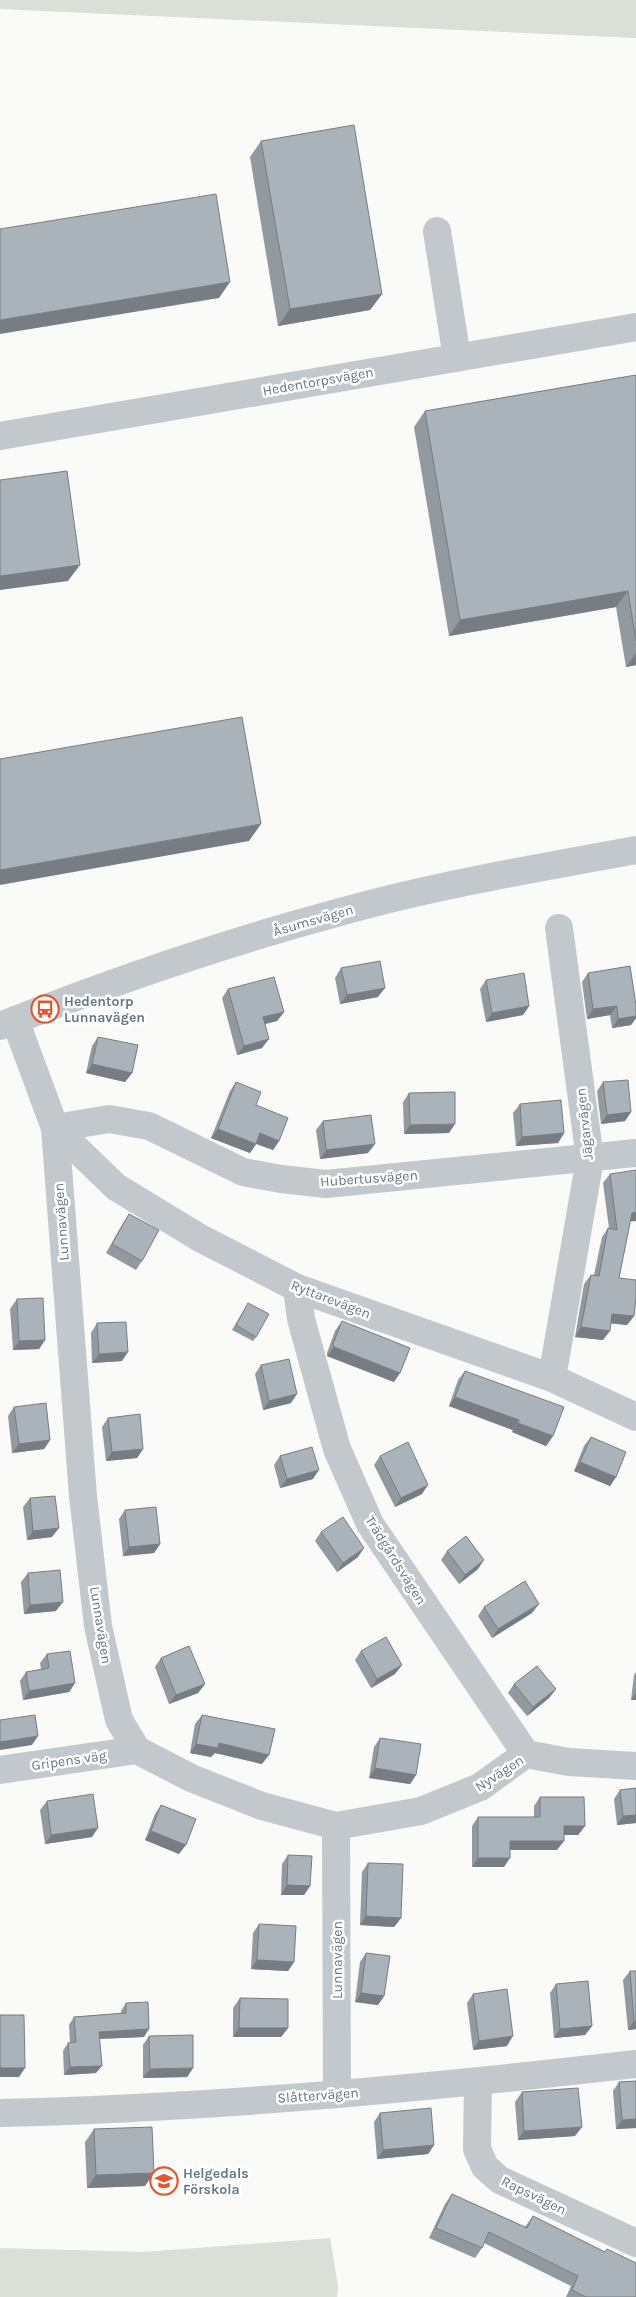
<svg xmlns="http://www.w3.org/2000/svg" width="636" height="2297" font-family="Karla,sans-serif">
	<style>
		.green { fill: #dadfd7 }
		.lines { fill: none; stroke-linecap: round; stroke-linejoin: round }
		.minor { stroke: #c3c8cc; stroke-width: 28 }
		.wall { fill: #929a9f }
		.shaded-wall { fill: #777d82 }
		.building { fill: #aab3b9; stroke: #777d82 }
		.labels { text-anchor: middle; stroke-width: 5; stroke-linejoin: round; paint-order: stroke }
		.street-label { font-size: 14px; fill: #657683; stroke: #fff }
		.poi-label { font-size: 14px; font-weight: bold; fill: #657683; stroke: #fff; text-anchor: start }
	</style>
	<rect width="100%" height="100%" fill="#fafaf8"/>
	<path class="green" d="M0 0H636V38L0 9Z
		M330 2238 338 2286 337 2297H0V2248L143 2252Z"/>
	<g class="lines">
		<path class="minor" d="M437 231 457 358
			M0 436 636 327
			M15 1020 55 1128 83 1496 98 1626 119 1720 137 1750 191 1778 262 1806 336 1826 337 2094
			M0 1026C111 982 225 943 340 912 437 885 537 868 636 850
			M55 1128 116 1187 200 1238 297 1288 552 1378 636 1417
			M55 1128 109 1119 149 1126 243 1172 281 1179 326 1184 636 1153
			M297 1288 301 1319 337 1449 370 1524 526 1754
			M552 1378 590 1159 559 928
			M0 1770 137 1750
			M336 1826 421 1811 480 1787 526 1754 569 1762 636 1766
			M478 2082 477 2149 485 2167 500 2180 636 2243
			M0 2113C213 2108 425 2088 636 2064"/>
	</g>
	<path class="wall" d="M261 141 382 294 370 310 278 326 250 157Z
		M636 375V665L626 667 616 607 449 636 414 427 425 411Z
		M341 968 378 997 340 1004 335 978Z
		M588 973 636 1005V1018L631 1025 612 1028 610 1015 587 1019 582 982Z
		M486 980 529 1006 523 1015 486 1022 480 989Z
		M228 989 284 1012 277 1021 265 1024 262 1048 237 1055 222 998Z
		M98 1037 132 1073 125 1082 86 1073 92 1046Z
		M236 1082 256 1105 279 1141 273 1150 256 1144 250 1153 211 1138 230 1091Z
		M603 1082 631 1112 625 1121 601 1124 597 1091Z
		M409 1093 449 1133 404 1134 403 1102Z
		M520 1104 564 1133 558 1143 516 1146 513 1113Z
		M323 1121 368 1153 320 1159 316 1130Z
		M610 1174 636 1221H630L619 1278 634 1316 627 1325 611 1323 603 1340 575 1337 584 1284 591 1275H594L602 1237 608 1228H609L603 1183Z
		M129 1214 142 1261 136 1270 106 1253 123 1223Z
		M17 1299 45 1340 39 1349 13 1350 10 1309Z
		M248 1303 256 1337 253 1341 232 1330Z
		M342 1321 394 1382 327 1356V1353L335 1331Z
		M97 1323 122 1361 92 1363 91 1333Z
		M261 1365 291 1403 263 1410 255 1374Z
		M465 1371 553 1436 546 1446 512 1432 513 1430 449 1406 458 1380Z
		M14 1407 50 1440 44 1449 12 1453 8 1416Z
		M108 1418 143 1449 137 1458 106 1461 102 1427Z
		M591 1437 616 1477 610 1486 574 1471 584 1446Z
		M280 1456 313 1479 280 1488 274 1465Z
		M380 1456 422 1494 395 1507 374 1465Z
		M30 1498 52 1537 27 1540 23 1507Z
		M125 1510 160 1544 154 1553 123 1556 119 1519Z
		M321 1532 358 1557 337 1572 315 1541Z
		M447 1551 478 1569 459 1584 441 1560Z
		M28 1573 56 1611 24 1614 21 1582Z
		M484 1607 532 1613 492 1638 478 1616Z
		M361 1651 395 1674 371 1688 355 1660Z
		M47 1654 75 1683 69 1692 23 1700 20 1681 26 1672 41 1669 40 1663Z
		M161 1658 205 1684 198 1693 169 1704 155 1667Z
		M636 1672V1700H631L634 1675Z
		M514 1684 556 1689 549 1698 527 1716 508 1693Z
		M202 1715 262 1764 215 1753 211 1757 190 1753 195 1724Z
		M380 1738 416 1775 410 1784 369 1778 374 1747Z
		M636 1788V1823L617 1825 614 1799 620 1790Z
		M540 1797 585 1826 578 1835H564L557 1850H510L504 1867H472V1826L478 1817H534V1806Z
		M47 1801 92 1837 45 1844 40 1810Z
		M161 1805 179 1854 145 1840 155 1814Z
		M288 1855 310 1886 304 1895H281L282 1864Z
		M368 1863 401 1918 394 1927 360 1925 362 1872Z
		M259 1924 294 1962 288 1971 251 1969 253 1933Z
		M366 1953 384 1996 378 2005 355 2002 360 1962Z
		M630 1971H636V2029L628 2030 623 1980Z
		M556 1984 592 2026 585 2035 554 2038 550 1993Z
		M473 1994 507 2046 473 2050 467 2003Z
		M240 1998 288 2028 281 2037H233V2008Z
		M126 2003 144 2037 100 2039 96 2073 64 2075 63 2051 68 2043H70L69 2025 74 2017 121 2013V2011Z
		M149 2036 193 2068 187 2077 143 2078V2045Z
		M636 2081V2128L616 2129 613 2091 619 2082Z
		M522 2092 575 2136 518 2140 515 2102Z
		M380 2113 434 2145 428 2154 377 2159 374 2122Z
		M94 2129 145 2186 87 2188 85 2142Z
		M452 2194 525 2227 533 2216 605 2252 607 2249 636 2297H566L571 2286 484 2243 482 2248 475 2258 429 2238 445 2204Z"/>
	<path class="shaded-wall" d="M230 282 219 298 0 334V320Z
		M382 294 370 310 278 326 290 309Z
		M80 565 68 581 0 590V576Z
		M628 591 616 607 449 636 460 620Z
		M636 653V665L626 667Z
		M261 824 249 841 0 885V870Z
		M385 988 378 997 340 1004 347 995Z
		M529 1006 523 1015 486 1022 492 1013Z
		M617 1006 610 1015 587 1019 593 1009Z
		M284 1012 277 1021 256 1026 263 1017Z
		M636 1016V1018L631 1025 612 1028 618 1019Z
		M269 1039 262 1048 237 1055 244 1046Z
		M92 1064 132 1073 125 1082 86 1073Z
		M631 1112 625 1121 601 1124 607 1115Z
		M455 1124 449 1133 404 1134 410 1125Z
		M218 1129 256 1144 250 1153 211 1138Z
		M260 1133 279 1141 273 1150 254 1143Z
		M564 1133 558 1143 516 1146 522 1137Z
		M375 1144 368 1153 320 1159 326 1150Z
		M636 1212V1221L625 1222 632 1213Z
		M612 1314 634 1316 627 1325 606 1323Z
		M581 1327 610 1331 603 1340 575 1337Z
		M45 1340 39 1349 13 1350 19 1341Z
		M334 1347 400 1373 394 1382 327 1356Z
		M128 1352 122 1361 92 1363 99 1354Z
		M297 1394 291 1403 263 1410 269 1401Z
		M455 1397 519 1420 513 1430 449 1406Z
		M518 1423 553 1436 546 1446 512 1432Z
		M50 1440 44 1449 12 1453 19 1444Z
		M143 1449 137 1458 106 1461 112 1452Z
		M580 1462 616 1477 610 1486 574 1471Z
		M319 1470 313 1479 280 1488 287 1479Z
		M428 1485 422 1494 395 1507 401 1498Z
		M59 1528 52 1537 27 1540 33 1531Z
		M160 1544 154 1553 123 1556 129 1547Z
		M364 1548 358 1557 337 1572 343 1563Z
		M484 1560 478 1569 459 1584 465 1575Z
		M63 1602 56 1611 24 1614 30 1605Z
		M539 1604 532 1613 492 1638 498 1629Z
		M402 1665 395 1674 371 1688 377 1679Z
		M75 1683 69 1692 23 1700 29 1691Z
		M205 1684 198 1693 169 1704 176 1695Z
		M556 1689 549 1698 527 1716 533 1707Z
		M636 1693V1700H631Z
		M38 1736 32 1745 0 1750V1742Z
		M219 1743 269 1755 262 1764 215 1753 211 1757 190 1753 196 1744Z
		M375 1768 416 1775 410 1784 369 1778Z
		M636 1815V1823L617 1825 623 1816Z
		M564 1826H585L578 1835H557Z
		M98 1828 92 1837 45 1844 51 1835Z
		M151 1831 186 1845 179 1854 145 1840Z
		M510 1841H564L557 1850H504Z
		M478 1858H510L504 1867H472Z
		M287 1885 310 1886 304 1895H281Z
		M366 1916 401 1918 394 1927 360 1925Z
		M257 1960 294 1962 288 1971 251 1969Z
		M361 1993 384 1996 378 2005 355 2002Z
		M636 2020V2029L628 2030 634 2021Z
		M592 2026 585 2035 554 2038 560 2029Z
		M239 2028H288L281 2037H233Z
		M149 2029 144 2037 94 2039 99 2032Z
		M513 2036 507 2046 473 2050 479 2041Z
		M102 2066 96 2073 64 2075 70 2067Z
		M0 2068H25L19 2077H0Z
		M193 2068 187 2077 143 2078 150 2069Z
		M636 2119V2128L616 2129 622 2120Z
		M582 2127 575 2136 518 2140 524 2131Z
		M434 2145 428 2154 377 2159 383 2150Z
		M154 2173 145 2186 87 2188 96 2175Z"/>
	<path class="building" d="M354 125 382 294 290 309 261 141Z
		M216 194 230 282 0 320V229Z
		M636 375V641L628 591 460 620 425 411Z
		M67 471 80 565 0 576V480Z
		M242 717 261 824 0 870V759Z
		M380 961 385 988 347 995 341 968Z
		M630 966 636 1005V1016L618 1019 617 1006 593 1009 588 973Z
		M524 973 529 1006 492 1013 486 980Z
		M274 977 284 1012 263 1017 269 1039 244 1046 228 989Z
		M98 1037 138 1045 132 1073 92 1064Z
		M628 1080 631 1112 607 1115 603 1082Z
		M236 1082 261 1092 256 1105 288 1118 279 1141 260 1133 256 1144 218 1129Z
		M455 1092V1124L410 1125 409 1093Z
		M561 1100 564 1133 522 1137 520 1104Z
		M371 1115 375 1144 326 1150 323 1121Z
		M636 1170V1212L632 1213 619 1278 636 1280V1298L634 1316 612 1314 610 1331 581 1327 591 1275 599 1276 608 1228 617 1230 610 1174Z
		M129 1214 159 1230 142 1261 112 1244Z
		M43 1298 45 1340 19 1341 17 1299Z
		M248 1303 269 1314 256 1337 236 1325Z
		M342 1321 410 1348 400 1373 334 1347 333 1344Z
		M126 1322 128 1352 99 1354 97 1323Z
		M289 1359 297 1394 269 1401 261 1365Z
		M465 1371 564 1407 553 1436 518 1423 519 1420 455 1397Z
		M46 1403 50 1440 19 1444 14 1407Z
		M140 1414 143 1449 112 1452 108 1418Z
		M591 1437 626 1452 616 1477 580 1462Z
		M408 1442 428 1485 401 1498 380 1456Z
		M312 1447 319 1470 287 1479 280 1456Z
		M55 1496 59 1528 33 1531 30 1498Z
		M156 1507 160 1544 129 1547 125 1510Z
		M343 1517 364 1548 343 1563 321 1532Z
		M466 1536 484 1560 465 1575 447 1551Z
		M60 1570 63 1602 30 1605 28 1573Z
		M525 1581 539 1604 498 1629 484 1607Z
		M386 1637 402 1665 377 1679 361 1651Z
		M189 1646 205 1684 176 1695 161 1658Z
		M70 1651 75 1683 29 1691 26 1672 49 1668 47 1654Z
		M537 1666 556 1689 533 1707 514 1684Z
		M35 1715 38 1736 0 1742V1720Z
		M202 1715 275 1729 269 1755 219 1743 218 1748 196 1744Z
		M380 1738 421 1744 416 1775 375 1768Z
		M636 1788V1815L623 1816 620 1790Z
		M93 1794 98 1828 51 1835 47 1801Z
		M540 1797H584L585 1826H564V1841H510V1858H478V1817H540Z
		M161 1805 196 1819 186 1845 151 1831Z
		M288 1855 312 1856 310 1886 287 1885Z
		M368 1863 403 1864 401 1918 366 1916Z
		M259 1924 296 1926 294 1962 257 1960Z
		M366 1953 390 1956 384 1996 361 1993Z
		M630 1971H636V2020L634 2021Z
		M588 1981 592 2026 560 2029 556 1984Z
		M507 1989 513 2036 479 2041 473 1994Z
		M240 1998 288 1999V2028H239Z
		M148 2002 149 2029 99 2032 102 2066 70 2067 68 2043 76 2042 74 2017 126 2013V2003Z
		M0 2015H24L25 2068H0Z
		M193 2035V2068L150 2069 149 2036Z
		M636 2081V2119L622 2120 619 2082Z
		M578 2088 582 2127 524 2131 522 2092Z
		M431 2108 434 2145 383 2150 380 2113Z
		M152 2127 154 2173 96 2175 94 2129Z
		M452 2194 527 2228 533 2216 605 2252 607 2249 636 2263V2297H586L572 2290 578 2276 489 2232 482 2248 436 2228Z"/>
	<defs>
		<g id="bus-ring" transform="scale(1.4375)"><circle r="9.5" fill="#fff" stroke="#e4572e" stroke-width="1.5"/><path d="M-5-6H5V4H4V6H2V4H-2V6H-4V4H-5ZM-3.5-4V0h7V-4ZM-3.5 1.2v1.5H-2V1.2ZM2 1.2v1.5H3.5V1.2Z" fill="#e4572e"/></g>
		<g id="school-ring" transform="scale(1.4375)"><circle r="9.5" fill="#fff" stroke="#e4572e" stroke-width="1.5"/><path d="M0-5L7-2L0 1L-7-2ZM-4 1L0 2.5L4 1V4Q0 6-4 4Z" fill="#e4572e"/></g>
	</defs>
	<g fill-rule="evenodd">
		<use href="#bus-ring" x="45" y="1009"/>
		<use href="#school-ring" x="164" y="2181"/>
	</g>
	<g class="labels">
		<g class="street-label">
			<text transform="translate(318 381) rotate(-10)" y="5">Hedentorpsvägen</text>
			<text transform="translate(313 920) rotate(-16)" y="5">Åsumsvägen</text>
			<text transform="translate(584 1124) rotate(-96)" y="5">Jägarvägen</text>
			<text transform="translate(369 1178) rotate(-4)" y="5">Hubertusvägen</text>
			<text transform="translate(61 1222) rotate(-94)" y="5">Lunnavägen</text>
			<text transform="translate(331 1299) rotate(21)" y="5">Ryttarevägen</text>
			<text transform="translate(396 1560) rotate(58)" y="5">Trädgårdsvägen</text>
			<text transform="translate(101 1625) rotate(81)" y="5">Lunnavägen</text>
			<text transform="translate(69 1760) rotate(-8)" y="5">Gripens väg</text>
			<text transform="translate(499 1773) rotate(-33)" y="5">Nyvägen</text>
			<text transform="translate(337 1960) rotate(-90)" y="5">Lunnavägen</text>
			<text transform="translate(318 2095) rotate(-4)" y="5">Slåttervägen</text>
			<text transform="translate(534 2195) rotate(26)" y="5">Rapsvägen</text>
		</g>
		<g class="poi-label">
			<text x="64" y="1006">Hedentorp<tspan x="64" dy="16">Lunnavägen</tspan></text>
			<text x="183" y="2178">Helgedals<tspan x="183" dy="16">Förskola</tspan></text>
		</g>
	</g>
</svg>
